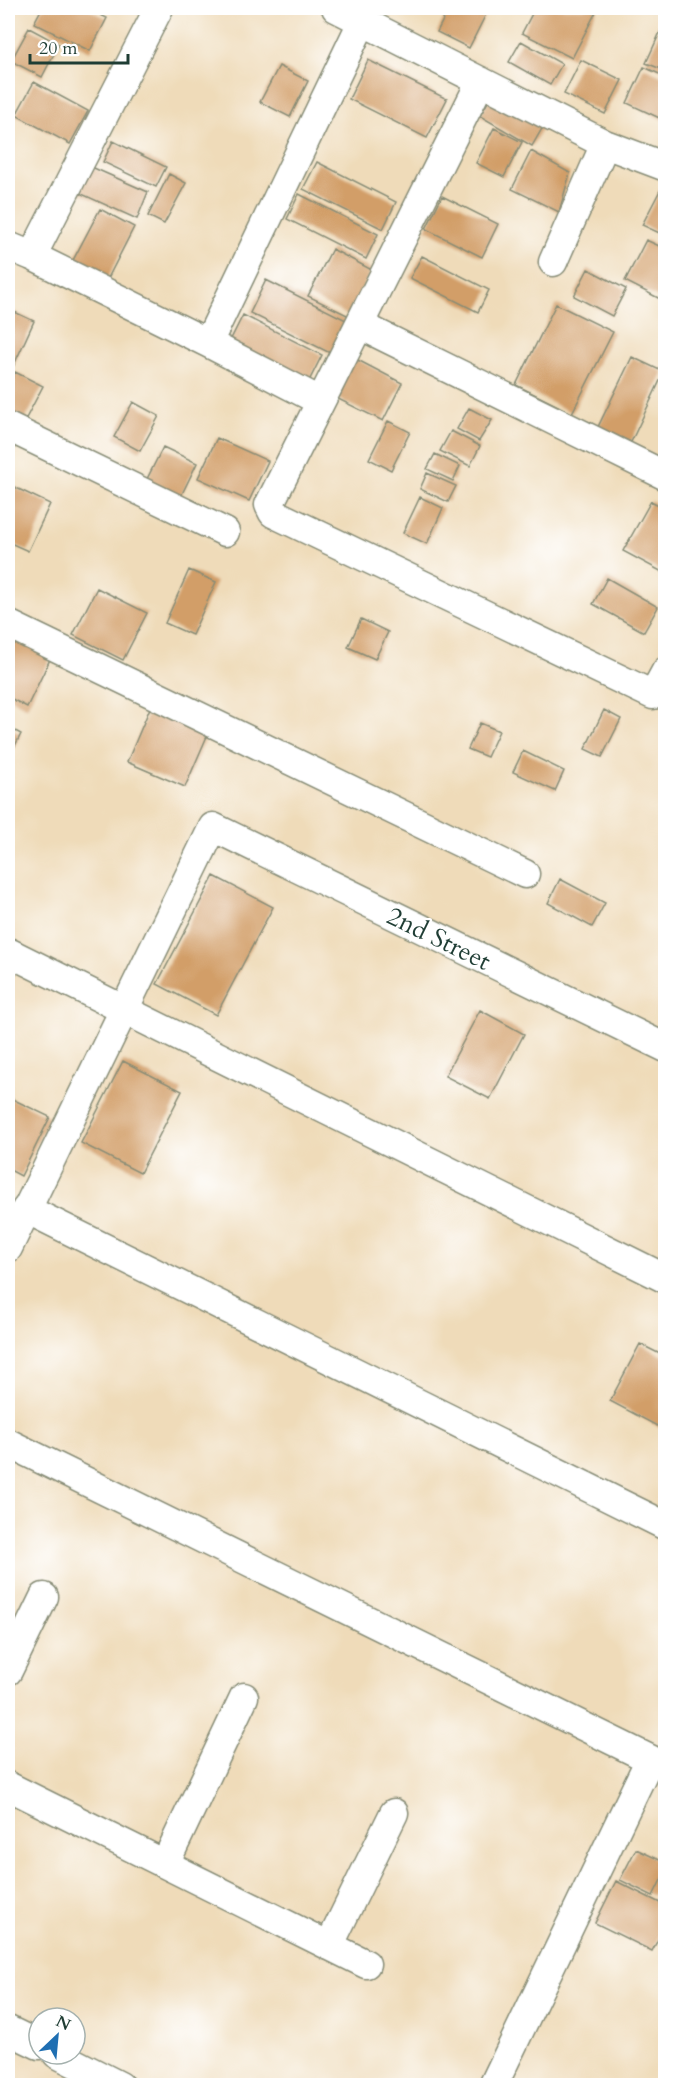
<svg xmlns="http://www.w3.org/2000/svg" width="673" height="2093" font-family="Cardo,serif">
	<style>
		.building { fill: #d29e68 }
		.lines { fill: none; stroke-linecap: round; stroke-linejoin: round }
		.street-casing { stroke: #878c76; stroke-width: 31 }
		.street { stroke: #fff; stroke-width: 28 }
		.labels { text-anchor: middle; stroke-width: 4.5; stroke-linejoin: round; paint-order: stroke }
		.street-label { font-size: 26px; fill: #1f3d34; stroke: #fff }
	</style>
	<rect width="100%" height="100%" fill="#fff"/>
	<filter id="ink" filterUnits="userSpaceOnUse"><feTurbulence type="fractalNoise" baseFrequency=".0167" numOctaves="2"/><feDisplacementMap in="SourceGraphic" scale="12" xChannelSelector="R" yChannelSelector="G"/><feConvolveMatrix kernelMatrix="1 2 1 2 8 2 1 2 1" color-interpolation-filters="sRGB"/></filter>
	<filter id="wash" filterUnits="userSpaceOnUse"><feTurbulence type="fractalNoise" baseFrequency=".008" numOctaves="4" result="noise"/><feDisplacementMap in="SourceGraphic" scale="24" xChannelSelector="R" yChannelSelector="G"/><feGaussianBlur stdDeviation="1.35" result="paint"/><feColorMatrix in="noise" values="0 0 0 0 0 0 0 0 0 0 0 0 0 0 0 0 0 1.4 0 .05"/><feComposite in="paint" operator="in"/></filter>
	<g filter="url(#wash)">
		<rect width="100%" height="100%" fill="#efdbb9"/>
		<g id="blocks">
			<path class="building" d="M42 8H86L107 18 90 51 34 23Z
				M449 8H489L469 48 437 32Z
				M535 8H598L572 58 522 33Z
				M29 28 59 44 42 77 11 61Z
				M662 28 666 29V71L646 63Z
				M521 41 562 64 550 85 509 62Z
				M368 60 447 99 427 138 349 99Z
				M581 60 622 80 605 114 564 94Z
				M279 66 308 81 290 117 260 102Z
				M644 67 666 77V121L627 103Z
				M34 82 88 111 70 144 16 115Z
				M492 95 544 125 532 146 480 116Z
				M494 128 522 142 504 177 476 163Z
				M113 141 166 167 156 187 103 162Z
				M531 151 570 173 559 212 512 189Z
				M317 162 396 202 383 229 303 189Z
				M87 165 148 192 137 219 75 191Z
				M169 174 186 183 164 224 148 216Z
				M666 179V236L642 225Z
				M299 194 378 234 366 259 287 219Z
				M442 196 498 224 482 257 426 229Z
				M100 209 134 227 105 284 70 266Z
				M646 240 666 249V302L625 281Z
				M332 249 372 270 349 316 308 296Z
				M422 256 489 290 478 312 410 278Z
				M588 269 626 289 612 316 574 296Z
				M266 280 348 321 332 354 250 313Z
				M556 304 613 332 572 413 516 385Z
				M8 309 34 321 8 378Z
				M243 315 322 355 306 387 227 347Z
				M350 356 402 383 383 421 330 395Z
				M632 357 664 372 631 442 598 427Z
				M15 372 43 386 23 424 8 416V387Z
				M133 402 159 416 140 451 114 437Z
				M469 408 492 420 479 441 457 429Z
				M388 421 410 432 391 470 369 459Z
				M451 431 480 446 470 466 440 451Z
				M217 438 268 461 249 501 198 478Z
				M163 447 197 463 178 502 144 485Z
				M435 454 460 466 453 481 427 469Z
				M427 473 456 486 448 502 420 489Z
				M8 484 50 504 28 551 8 542Z
				M420 497 443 508 427 544 403 533Z
				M651 501 666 509V574L623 551Z
				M189 570 216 582 192 635 165 623Z
				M607 578 658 607 644 632 593 604Z
				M97 588 147 613 123 660 73 635Z
				M361 619 388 632 375 659 348 647Z
				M13 633 53 653 27 707 8 697V643Z
				M150 708 208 734 185 787 127 762Z
				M604 710 621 719 602 757 585 749Z
				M480 723 499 731 487 757 468 749Z
				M8 727 21 734 8 759Z
				M523 751 564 771 555 791 513 772Z
				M214 876 273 907 216 1015 157 984Z
				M560 879 605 903 592 927 548 903Z
				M480 1010 524 1034 490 1099 445 1076Z
				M123 1061 182 1091 140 1173 81 1143Z
				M8 1097 50 1117 21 1176 8 1169Z
				M640 1344 666 1357V1420L661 1428 610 1401Z
				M636 1849 666 1863V1870L653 1896 620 1880Z
				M616 1881 666 1906V1924L652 1951 595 1923Z"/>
		</g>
	</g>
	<g filter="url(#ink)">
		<use href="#blocks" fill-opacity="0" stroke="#878c76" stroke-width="1.5"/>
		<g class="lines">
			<g class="street-casing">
				<path id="street" d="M336 8 605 144 666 167
					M481 81 269 505 273 513 653 695 666 671
					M8 246 32 256 159 8
					M32 256 208 343 320 401
					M553 262 605 144
					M360 325 666 476
					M208 343 363 20
					M8 427 225 532
					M8 624 525 874
					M8 952 666 1279
					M26 1209 666 1526
					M8 1248 213 827 666 1048
					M8 1443 666 1767
					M8 1671 44 1597
					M8 1786 366 1964
					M165 1864 244 1697
					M329 1946 394 1813
					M8 2030 39 2045
					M57 2054 120 2086
					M493 2086 650 1759"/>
			</g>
			<use href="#street" class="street"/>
		</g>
	</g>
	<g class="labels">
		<g class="street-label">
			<text transform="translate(439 938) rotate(26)" y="9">2nd Street</text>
		</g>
	</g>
	<rect width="673" height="2093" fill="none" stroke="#fff" stroke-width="30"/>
	<g transform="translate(57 2036) rotate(26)"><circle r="28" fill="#ffffff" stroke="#a5b1ae" stroke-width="1.5"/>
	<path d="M0-4.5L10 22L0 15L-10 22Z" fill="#1f6fb2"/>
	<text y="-9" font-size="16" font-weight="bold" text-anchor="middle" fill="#1f3d34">N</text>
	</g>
	<path d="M30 54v9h98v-9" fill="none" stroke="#1f3d34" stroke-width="3"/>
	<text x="39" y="54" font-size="18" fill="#1f3d34" stroke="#ffffff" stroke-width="4.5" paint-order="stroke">20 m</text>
</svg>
